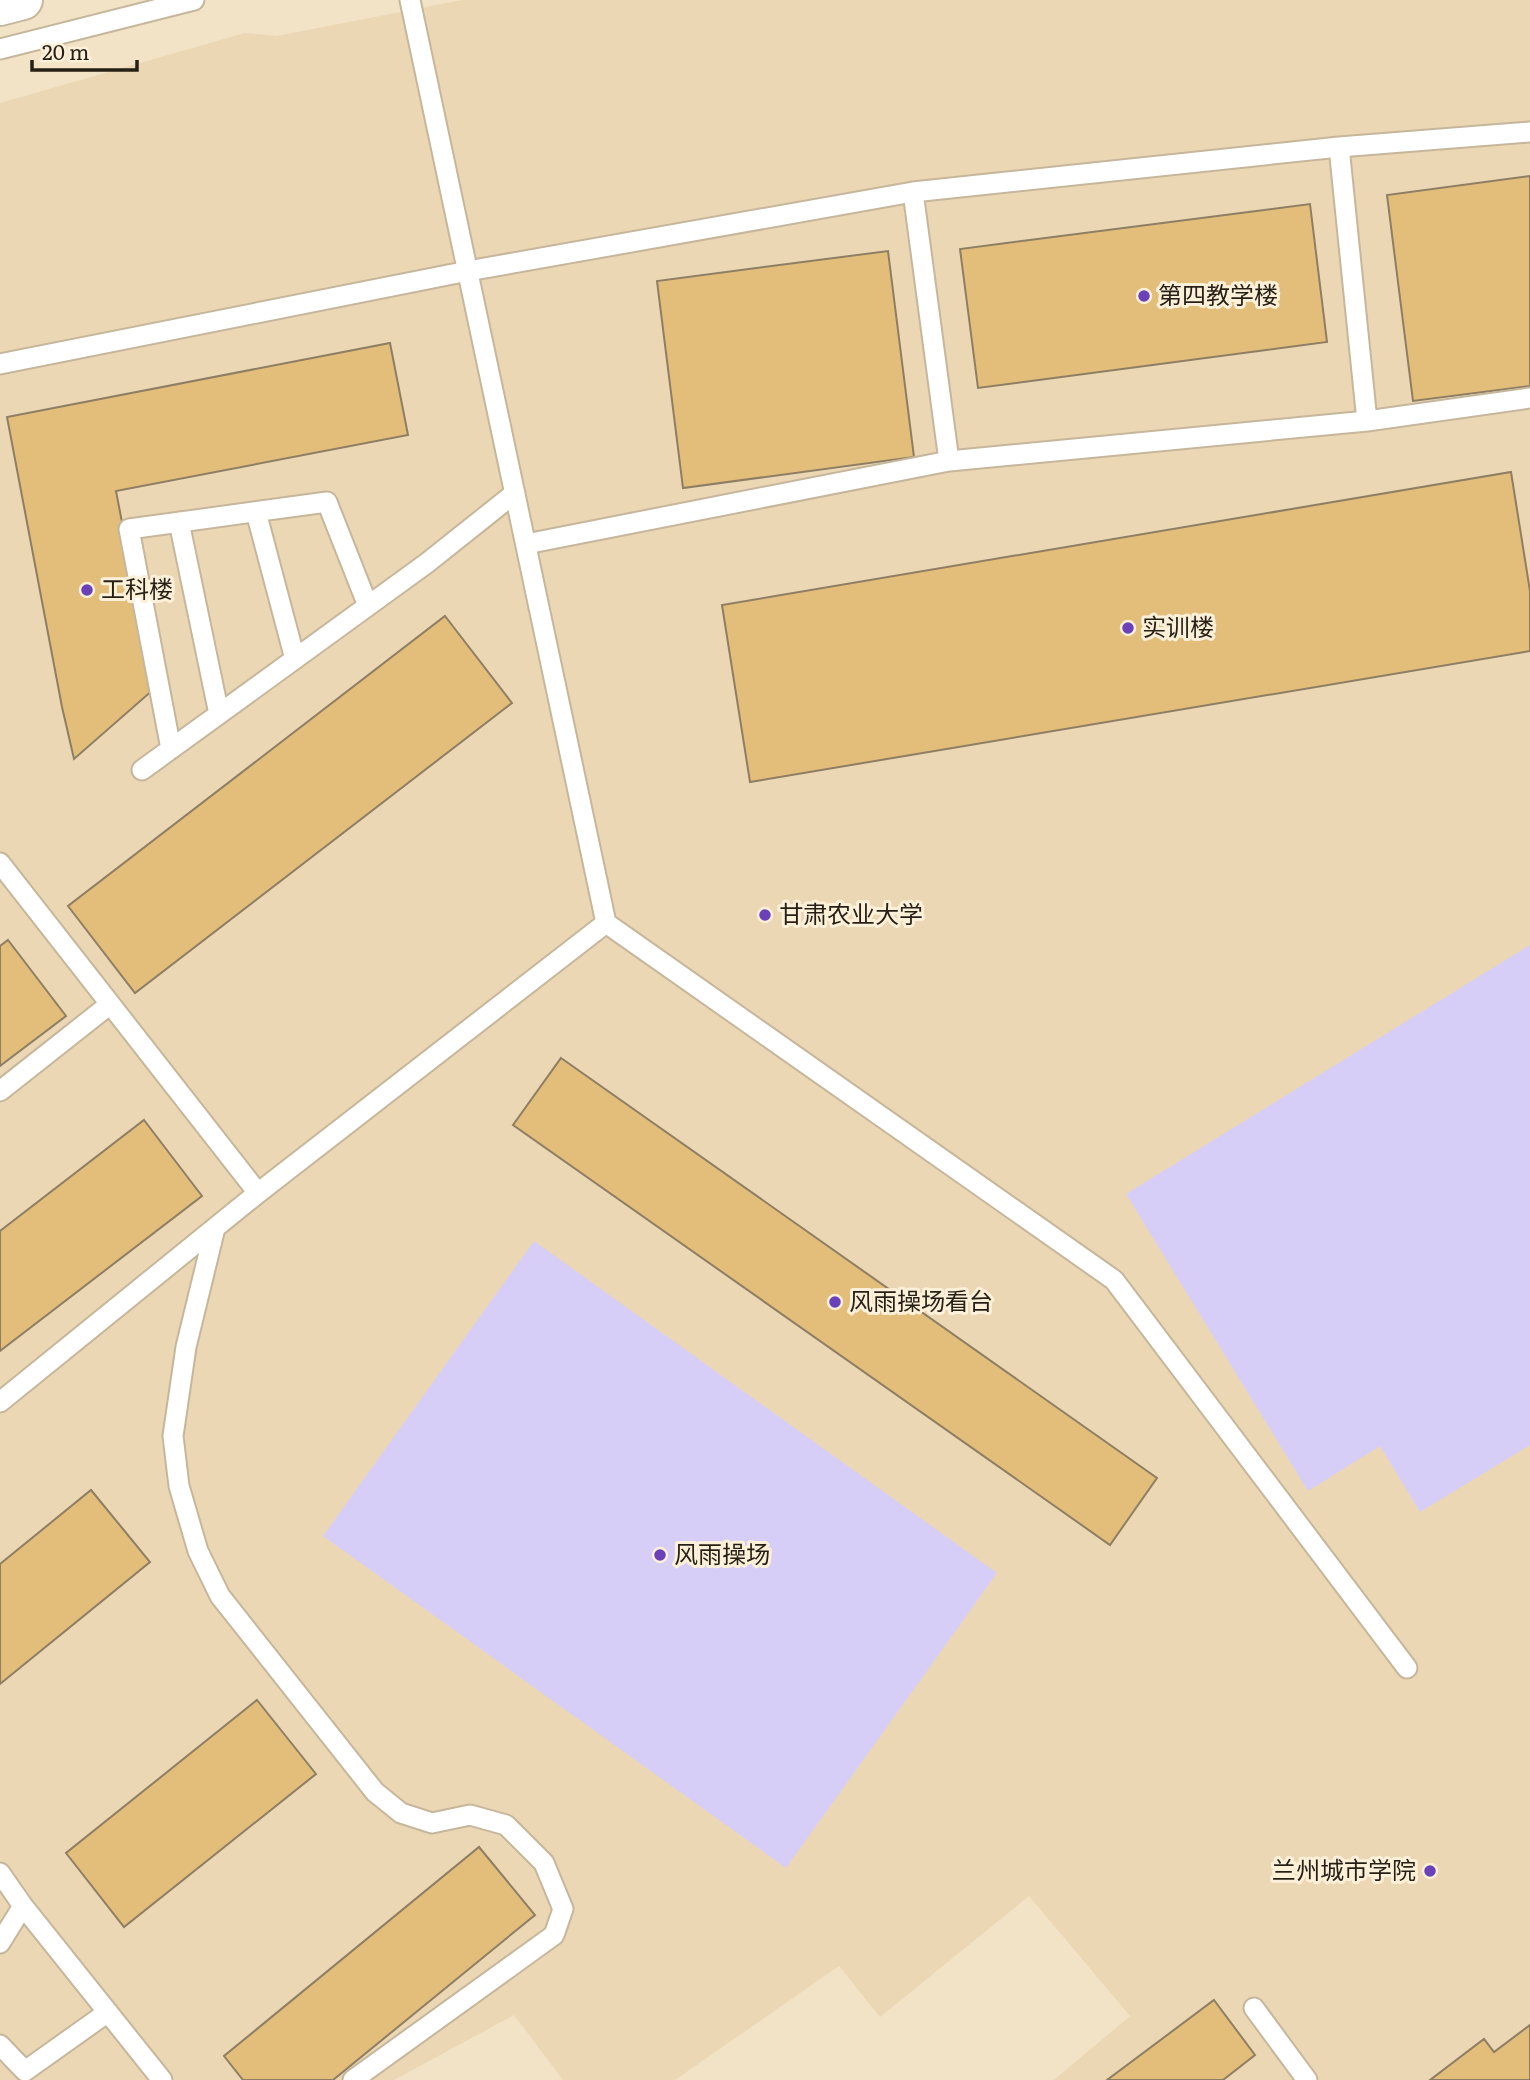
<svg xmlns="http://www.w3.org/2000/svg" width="1530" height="2080" font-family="Literata,'Noto Sans SC',serif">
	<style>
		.built { fill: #ebd7b4 }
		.green { fill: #d7cef7 }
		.building { fill: #e3bd7a; stroke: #8d7e64; stroke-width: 2 }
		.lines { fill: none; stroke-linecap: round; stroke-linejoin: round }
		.lane-casing { stroke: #c6b69b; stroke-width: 23 }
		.primary-casing { stroke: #c6b69b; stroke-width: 42 }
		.lane { stroke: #fff; stroke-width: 19 }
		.primary { stroke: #fff; stroke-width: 38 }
		.poi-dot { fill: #6b41b9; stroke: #fdf0d9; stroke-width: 2.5 }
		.labels { text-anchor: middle; stroke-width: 6; stroke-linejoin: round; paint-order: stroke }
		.poi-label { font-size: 24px; fill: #251f15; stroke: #fdf0d9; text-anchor: start }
	</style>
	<rect width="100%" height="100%" fill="#f2e2c6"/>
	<path class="built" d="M462 0H1530V2080H1054L1130 2016 1029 1896 880 2017 839 1966 675 2080H563L514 2015 394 2080H0V103L245 33 277 36Z"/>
	<path class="green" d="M1530 945V1445L1420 1512 1380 1446 1308 1491 1126 1194Z
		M534 1241 997 1573 786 1868 323 1536Z"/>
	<path class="building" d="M1530 176V386L1413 401 1387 195Z
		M1310 204 1327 342 978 388 960 249Z
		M888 251 914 457 683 488 657 281Z
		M390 343 408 435 116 491 154 689 74 759 62 707 7 417Z
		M1511 472 1530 591V651L750 782 722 605Z
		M445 616 512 703 135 993 68 906Z
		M8 940 66 1016 0 1066V946Z
		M561 1058 1157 1478 1110 1545 513 1125Z
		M144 1120 202 1196 0 1351V1231Z
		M91 1490 150 1562 0 1684V1564Z
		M257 1700 316 1774 124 1927 66 1853Z
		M479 1847 535 1915 333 2080H243L224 2056Z
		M1214 2000 1255 2055 1223 2080H1107Z
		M1530 2025V2080H1430L1484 2039 1494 2052Z"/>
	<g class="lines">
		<g class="lane-casing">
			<path id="lane" d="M410 0 606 923 1114 1280 1407 1668
				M0 49 194 0
				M1339 147 1367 421
				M913 192 949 461
				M0 364 468 271 913 192 1339 147 1530 132
				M256 512 295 659
				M179 522 219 714
				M526 544 949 461 1367 421 1530 398
				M171 749 129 529 327 502 368 606
				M142 770 427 563 515 493
				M0 863 258 1193
				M0 1091 109 1005
				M215 1228 186 1347 173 1436 179 1486 198 1551 220 1596 375 1792 401 1813 432 1823 470 1815 506 1825 544 1863 563 1909 554 1935 353 2080
				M0 1402 258 1193 606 923
				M0 1873 23 1906 162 2080
				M0 1943 23 1906
				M1254 2008 1307 2080
				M0 2045 25 2071 108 2012"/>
		</g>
		<g class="primary-casing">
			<path id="primary" d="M0 6 23 0"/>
		</g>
		<use href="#lane" class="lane"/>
		<use href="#primary" class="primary"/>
	</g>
	<g class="poi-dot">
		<circle cx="1144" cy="296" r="7"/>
		<circle cx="87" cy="590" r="7"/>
		<circle cx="1128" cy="628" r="7"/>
		<circle cx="765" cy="915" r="7"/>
		<circle cx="835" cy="1302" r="7"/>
		<circle cx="660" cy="1555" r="7"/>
		<circle cx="1430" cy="1871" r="7"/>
	</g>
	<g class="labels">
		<g class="poi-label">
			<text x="1158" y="304">第四教学楼</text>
			<text x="101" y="598">工科楼</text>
			<text x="1142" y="636">实训楼</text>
			<text x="779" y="923">甘肃农业大学</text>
			<text x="849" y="1310">风雨操场看台</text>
			<text x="674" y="1563">风雨操场</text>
			<text x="1416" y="1879" text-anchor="end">兰州城市学院</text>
		</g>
	</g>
	<path d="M32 60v10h105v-10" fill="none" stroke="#251f15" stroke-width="3.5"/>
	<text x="42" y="60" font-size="21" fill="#251f15" stroke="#fdf0d9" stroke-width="5" paint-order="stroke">20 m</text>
</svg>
